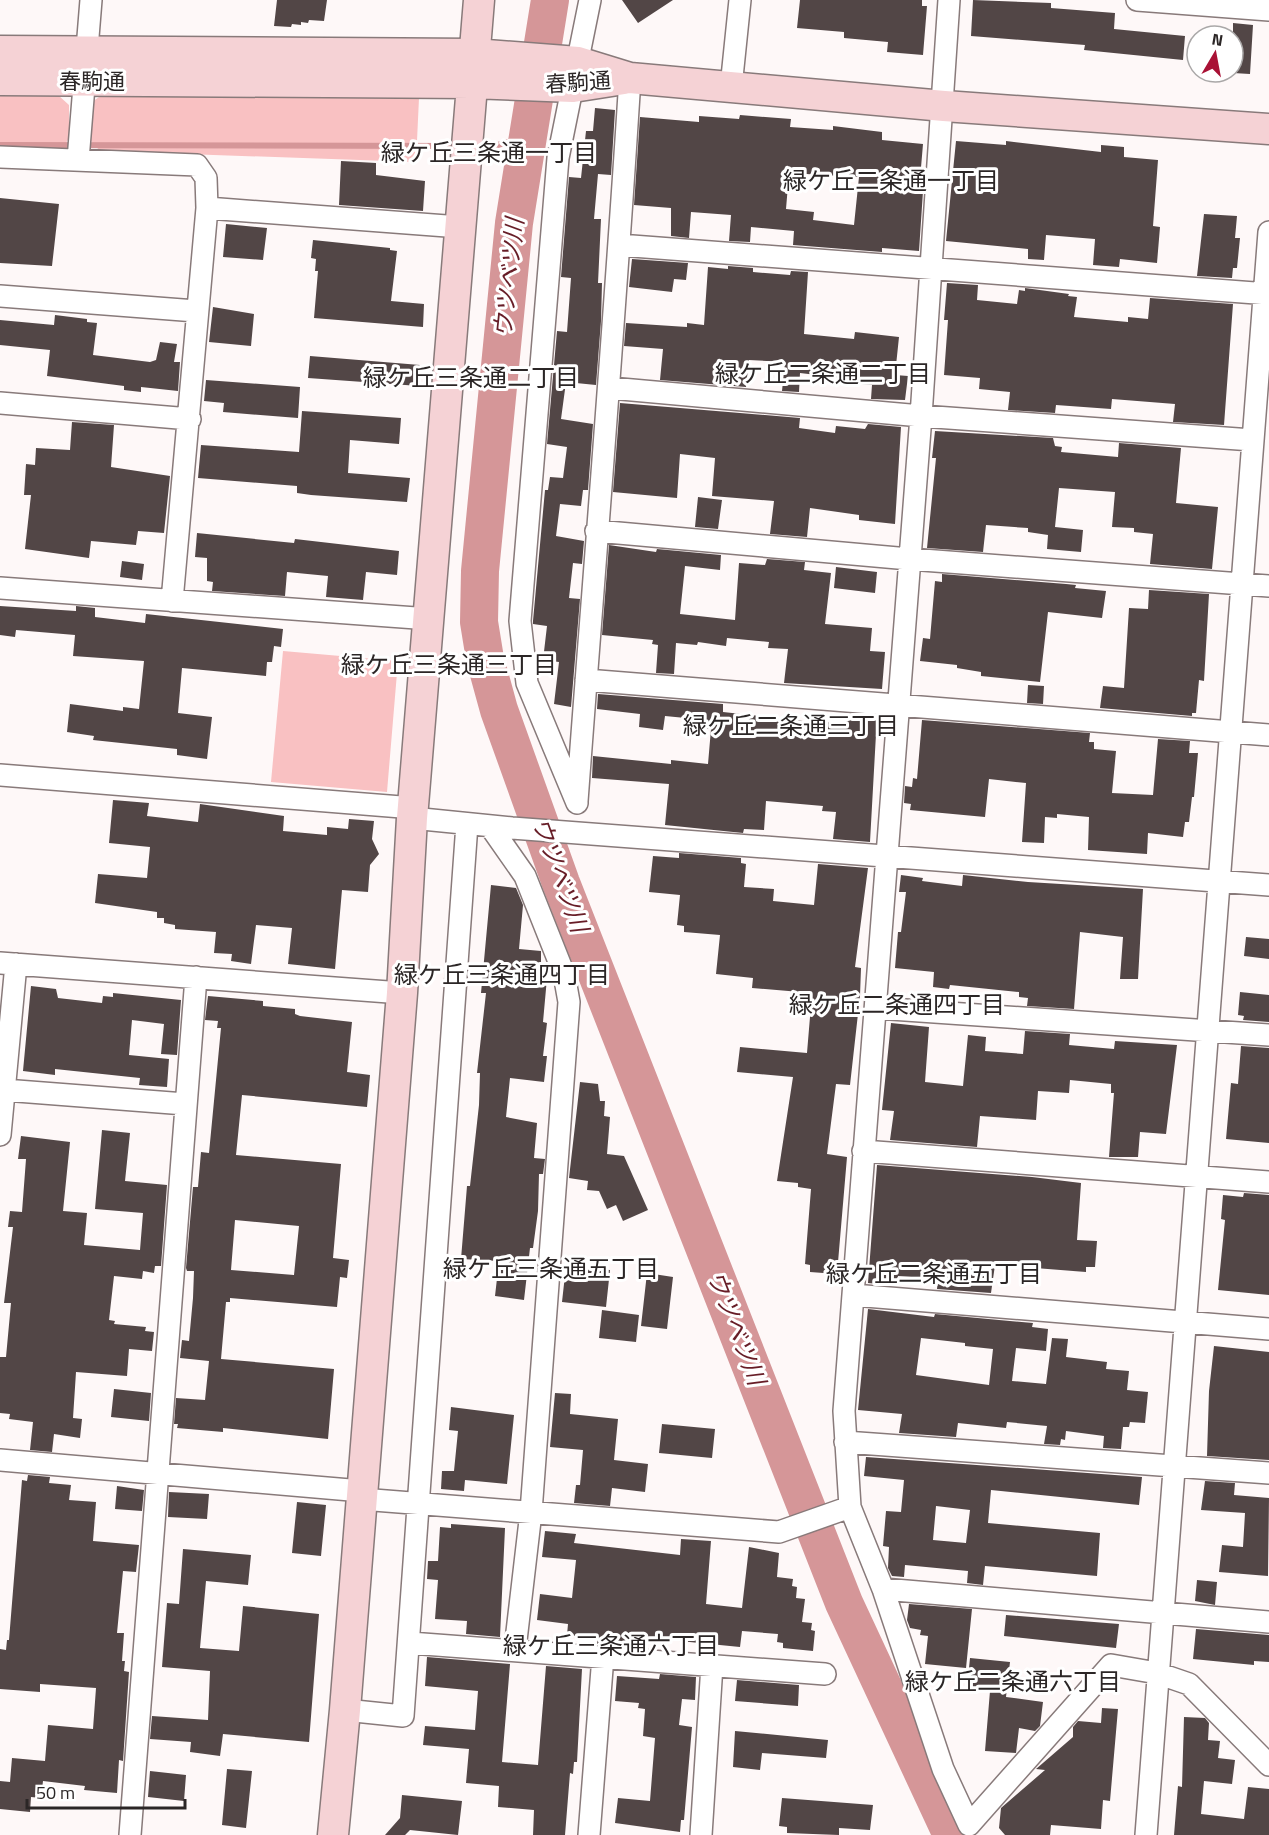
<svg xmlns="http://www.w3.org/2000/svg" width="1269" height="1835" font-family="'Titillium Web','Noto Sans JP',sans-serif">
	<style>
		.green { fill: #f9c1c2 }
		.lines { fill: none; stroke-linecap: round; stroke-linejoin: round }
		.stream { stroke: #d59698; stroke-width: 6 }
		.river { stroke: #d59698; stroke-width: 38 }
		.building { fill: #524646; fill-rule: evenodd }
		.street-casing { stroke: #887a7a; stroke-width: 24 }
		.secondary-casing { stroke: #887a7a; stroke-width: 33 }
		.street { stroke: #fff; stroke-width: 21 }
		.secondary { stroke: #f5d2d5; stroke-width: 30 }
		.labels { text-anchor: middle; stroke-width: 6; stroke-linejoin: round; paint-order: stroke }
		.street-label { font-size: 22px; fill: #2b2626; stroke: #fff }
		.neighbourhood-label { font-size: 24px; fill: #2b2626; stroke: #fff }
		.water-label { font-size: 24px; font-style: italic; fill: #671d27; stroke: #fff }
	</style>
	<rect width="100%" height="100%" fill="#fef8f8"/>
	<path class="green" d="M106 92 419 98 416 162 100 151 89 139 92 102Z
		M0 95H58L69 105V138L63 148 0 146Z
		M283 651 398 661 387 792 271 782Z"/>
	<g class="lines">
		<path class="stream" d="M0 145 458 146
			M475 146H494L527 137"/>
		<path class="river" d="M550 0 514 223 480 571 479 622 485 659 499 710 561 883 844 1603 952 1835"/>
	</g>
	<path class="building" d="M277 0H327L324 21 309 20 308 23 301 22V25L292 24 291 27 274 26Z
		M622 0H673L638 23Z
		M800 0H922V6H927L923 55 887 52 888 42 844 38V32L797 28Z
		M973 0 1051 3V8L1115 13 1114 29 1185 36 1183 60 1084 50 1085 45 971 36Z
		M1233 23 1253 25 1250 74 1233 73Z
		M595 108 615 110 611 175 598 174 594 219H601L598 283H602L601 321 596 385 566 382 561 419 593 424 588 490H583L581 506 560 504 556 536 584 541 582 564 573 563 569 598 580 599 571 707 554 704 559 662 543 660 547 626 533 624V621L545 490H548L550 477 563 478 567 447 547 444 557 331 567 332 571 278 561 277 569 177 581 178 586 131H593Z
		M740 115 791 119 790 127 833 130V126L882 132V140L923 144 919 191H923L919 251 882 248V252L793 245 794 231 751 227 750 242 729 241 731 215 691 212 689 238 671 236V208L634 205 640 117 699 122V116L739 119ZM789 173 859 177 854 225 813 220 814 212 786 209Z
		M956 141 1006 145V141L1101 152V145L1124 147V157L1158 160 1153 226 1160 227 1157 263 1120 259 1119 267 1093 265 1095 239 1046 235 1044 260 1028 259V249L946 241Z
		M341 161 376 163V175L425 181 423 211 339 205Z
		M0 198 59 204 52 266 0 263Z
		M1204 214 1237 216 1235 238H1240L1237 268H1233L1232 278 1197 276Z
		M226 224 267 228 263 260 223 257Z
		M313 240 390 248V250L397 251 391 301 424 304 423 327 314 318 318 271H315L316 259 311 258Z
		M632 259 688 263 686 280 674 279 672 292 629 287Z
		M728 266 753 268V272L790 275 791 271 808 272 804 334 854 339 855 332 899 337 895 375 908 376 905 400 871 399 872 385 850 383V379L800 373 799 392 782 391 785 362 749 360 746 387 660 380 663 349 624 346 626 323 687 327V323L704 325 708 267 728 269Z
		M947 283 978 285 977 300 1017 304 1019 290 1025 291V288L1069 294 1068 296 1077 297 1074 317 1128 322V317L1148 319 1150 298 1233 304 1224 425 1173 422 1175 404 1112 399 1111 409 1056 405 1055 413 1008 410 1010 392 979 389 980 378 944 375 948 320H944Z
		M213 307 254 314 251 346 209 342Z
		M55 315 87 319V322L97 323 93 355 150 362 156 360 160 342 177 344 174 362H180L178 391 141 387V392L124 390V386L47 376 50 350 0 345V320L54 325Z
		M310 356 420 365 419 386 308 378Z
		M206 380 300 387 298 418 223 412 224 403 204 401Z
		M620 403 800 418 799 428 835 433 836 426 865 429 868 424 901 427 895 524 859 520V515L810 508 807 537 770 534 774 501 712 496 715 458 680 454 677 498 613 492Z
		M302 411 401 418 399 444 350 440 348 473 410 478 407 502 311 495 297 493V486L198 478 201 445 299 452Z
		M72 422 114 425 111 467 170 476 164 533 138 531 136 545 91 541 89 558 25 549 31 495H24L26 464 35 465 36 448 70 450Z
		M935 431 1053 438 1055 446 1062 447 1061 452 1118 457 1119 443 1181 448 1176 503 1218 507 1212 569 1150 564 1153 534 1134 532V528L1112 527 1115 492 1059 488 1055 527 1083 530 1081 552 1047 549 1048 535 1028 532V528L986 525 983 552 927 548 936 458H932Z
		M698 497 722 500 718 529 695 527Z
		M197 533 294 543 295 539 399 551 397 575 366 572 363 600 326 597 328 576 287 572 285 596 212 591 213 582 207 581V558L195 557Z
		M609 545 656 552 657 549 721 555 720 570 685 566 680 614 735 620 739 563 765 565 767 559 805 562 804 570 831 573 825 624 872 628 870 651 885 652 882 689 784 683 788 649 768 648 769 642 727 638 726 646 698 642 697 645 676 643 674 674 656 673 658 645 652 644 653 640 602 635Z
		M122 561 144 564 142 580 120 577Z
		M836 567 877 572 875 593 834 588Z
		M942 574 1066 584 1076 585 1075 588 1106 591 1102 618 1048 612 1040 682 981 676V672L957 668V665L920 661 923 638 930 639 935 581 942 582Z
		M1149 590 1209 594 1204 681 1199 680 1196 713H1192V716L1100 708 1103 686 1124 688 1129 608 1148 609Z
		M0 606 76 611V606L95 608V617L145 623 146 614 283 629 281 647 274 646 272 662H267L266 676 182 668 178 713 212 717 207 759 177 755V749L93 740 94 736 67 732 70 704 123 711V707L139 709 144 661 73 656 75 635 16 630 15 637 0 635Z
		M1028 685 1044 686 1043 704 1027 703Z
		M598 694 723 704V712L812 722 843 723 844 714 877 716 870 842 833 839 836 812 822 811 823 806 766 801 764 830 744 829 743 833 665 825 669 784 592 778 593 756 671 764V760L708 764 711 729 695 728 696 719 665 716 663 730 639 727 640 714 597 709Z
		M922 720 1090 733 1089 742H1094V749L1116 751 1112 793 1153 795 1158 739 1190 741 1189 753H1198L1194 797H1192L1189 822H1185L1183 837 1148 833 1147 854 1088 850 1089 817 1057 814V818L1045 817 1044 843 1022 842 1026 783 989 779 985 817 910 810 911 804 904 803 905 786 912 787 913 778 917 779Z
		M113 800 149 803 147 816 198 822 200 804 284 816 283 831 327 835V827L348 829 349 819 374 821 372 839 379 854 370 865 368 892 342 890 335 969 288 964 292 928 256 925 251 964 231 961 232 954 214 953 216 932 175 929V925L164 923V918H157V912L95 903 98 874 147 878 150 847 109 843Z
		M679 853 741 858V863L746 864 744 887 774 889 773 901 814 905 818 864 868 868 855 967 861 968 860 996 850 1085 836 1084 827 1154 847 1157 837 1274 810 1272V1265L805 1264 811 1189 798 1187V1183L777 1181 793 1077 737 1072 740 1047 807 1053 812 993 752 988 753 978 716 974 720 935 684 932V926L677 925 680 895 649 892 653 856 679 858Z
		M901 875 923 878 922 881 962 886 963 875 1028 882 1143 889 1138 979H1120L1123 937 1080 932 1074 1009 1027 1006 1028 998 1019 997V992L950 985 949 989 933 987 934 972 895 968 898 932H901L906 892H899Z
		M491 885 516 888 523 905 519 949 541 951V965L548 967 543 1022 547 1023 543 1056H547L544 1082 510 1078 506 1117 537 1123 534 1158 545 1159 543 1174H539L538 1211 533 1248H530L524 1300 495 1296 499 1261 461 1259 467 1186H470L479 1105 480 1073H477L486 993H481Z
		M1246 937 1269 939V959L1244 956Z
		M31 986 56 989 58 998 102 1003 103 996 113 997V993L181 1000 177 1055 161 1054 164 1024 132 1020 129 1055 169 1059 167 1087 139 1085 140 1078 55 1069V1075L23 1071Z
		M1240 992 1269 995V1022L1243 1020 1244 1016 1238 1015Z
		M208 996 263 1001V1006L295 1009V1014L300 1016 352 1022 347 1072 370 1075 367 1107 242 1095 236 1155 341 1164 333 1258 349 1260 347 1278 340 1277 337 1307 230 1298V1302H226L221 1359 334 1369 328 1439 223 1428V1432L177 1428 178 1424H174L176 1398 205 1400 209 1361 180 1358 182 1340 189 1341 193 1298 194 1271H187L186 1268 193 1187H198L201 1152 209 1153 221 1028H217L218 1021 205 1020ZM235 1220 299 1226 294 1275 231 1270Z
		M891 1023 929 1027 925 1082 963 1086 968 1035 986 1037 985 1051 1023 1054 1025 1031 1070 1034 1069 1045 1114 1049 1115 1041 1177 1045 1166 1134 1140 1132 1138 1157H1109L1114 1093H1111V1084L1070 1080 1069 1093 1038 1091 1036 1120 980 1116 977 1147 890 1140 894 1111 882 1110Z
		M1241 1046 1269 1048V1143L1226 1139 1231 1083 1238 1084Z
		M580 1082 598 1084 600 1101H605L604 1116 610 1117 607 1154 624 1156 648 1210 623 1221 616 1205 607 1209 599 1191 587 1190 588 1181 569 1178Z
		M102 1130 130 1133 125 1181 167 1185 161 1266H155L154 1273 143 1271 142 1279 114 1276 109 1320 115 1321 114 1324 146 1327 145 1331 154 1332 152 1351 129 1349 127 1376 76 1372 73 1418 82 1419 80 1438 54 1434 52 1452 30 1450 33 1422 9 1419 10 1414 0 1413V1357H6L11 1303H4L13 1227H8L10 1211 22 1212 26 1159H18L21 1136 70 1142 63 1211 87 1213 84 1245 140 1250 143 1213 95 1209Z
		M877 1165 1032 1177 1081 1183 1077 1240 1097 1241 1095 1267H1086V1272L995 1265 991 1293 937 1289 938 1279 898 1276 897 1286 868 1283Z
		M1244 1193 1269 1195V1295L1218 1290 1225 1220 1221 1219 1223 1195 1243 1197Z
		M566 1266 610 1270 606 1307 562 1302Z
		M647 1273 673 1277 667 1329 641 1326Z
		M868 1309 934 1317 935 1314 999 1320 1033 1323 1032 1327 1048 1329 1046 1351 1016 1348 1012 1381 1046 1384 1052 1338 1068 1339 1066 1357 1107 1362 1106 1369 1129 1371 1127 1390 1148 1392 1145 1423 1130 1422 1129 1427H1123L1121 1449 1103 1448 1104 1436 1066 1431 1065 1440 1061 1439 1060 1445 1044 1444 1047 1426 1007 1422 1006 1428 958 1423 956 1437 899 1433 902 1414 858 1410ZM921 1338 965 1343V1346L993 1349 989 1385 916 1375Z
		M602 1310 639 1315 636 1342 599 1338Z
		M1214 1346 1269 1352V1460L1207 1456 1209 1391Z
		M114 1389 151 1393 149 1421 111 1417Z
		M555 1393 571 1394 570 1414 618 1419 614 1460 648 1464 645 1492 612 1488 610 1506 574 1503 576 1485H580L583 1450 550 1447Z
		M451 1407 514 1415 507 1484 465 1480 464 1491 441 1489 442 1471H454L458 1431 449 1430Z
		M662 1424 715 1429 712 1458 659 1453Z
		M866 1457 1142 1477 1139 1505 991 1490 988 1523 1100 1533 1097 1576 985 1566 983 1585 967 1583 968 1571 905 1565 904 1577 892 1576 888 1568 889 1547 883 1546 886 1511 901 1512 904 1480 864 1476ZM936 1506 970 1510 966 1543 933 1540Z
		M28 1475 50 1477 49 1483 71 1485 69 1500 96 1502 93 1541 139 1545 136 1572 123 1571 117 1633H124L122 1661H125L124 1671 129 1672 123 1761 119 1760 117 1793 84 1790 85 1786 43 1781 41 1798 31 1797 30 1812 0 1809V1781L10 1782 12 1758 45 1761 48 1725 93 1729 96 1688 40 1684V1692L0 1689V1649L6 1650 7 1640H9L22 1480 27 1481Z
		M1205 1481 1235 1483 1234 1495 1269 1498 1268 1576 1219 1572 1222 1545 1243 1547 1245 1513 1201 1510Z
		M117 1486 144 1490 142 1511 115 1509Z
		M169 1492 209 1494 207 1519 168 1517Z
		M297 1502 326 1505 321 1556 292 1553Z
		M451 1524 505 1528 500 1637 466 1634 467 1621 435 1619 438 1580 427 1579 428 1561H438L440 1527 451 1528Z
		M545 1531 576 1534 574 1543 680 1555 681 1539 711 1541 706 1604 742 1608 749 1547 779 1553 777 1577 793 1579 792 1586 797 1587 796 1598 805 1599 802 1622 812 1623 811 1630 815 1631 813 1651 783 1648V1643L777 1642 778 1634 742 1631 740 1647 629 1636 628 1646 597 1644 598 1638 567 1635 568 1624 537 1620 540 1594 572 1598 576 1560 542 1557Z
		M183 1549 251 1555 248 1585 206 1581 200 1648 239 1651 243 1606 319 1614 309 1742 223 1734 220 1756 190 1752 191 1742 150 1739 152 1716 208 1720 210 1671 162 1667 167 1603 179 1604Z
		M1197 1580 1217 1582 1215 1605 1195 1601Z
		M909 1604 972 1609 966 1668 925 1664 928 1636 920 1635 921 1630 910 1628 907 1620Z
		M1006 1615 1119 1624 1116 1648 1004 1636Z
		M1196 1629 1269 1635V1662L1254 1661V1665L1193 1659Z
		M427 1657 510 1664 502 1762 538 1765 546 1666 582 1669 577 1762H574L573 1774 570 1773 565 1835H533L534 1810 498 1807 499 1786 466 1783 469 1749 423 1745 425 1726 475 1730 478 1691 425 1686Z
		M970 1658 1010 1662 1006 1697 1043 1702 1040 1726 1035 1731 1019 1728 1016 1753 985 1751 990 1691 967 1688Z
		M660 1674 696 1677 695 1700 682 1699 679 1725 692 1727 684 1820H681L680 1832 615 1823 618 1798 650 1801 655 1738 643 1736 645 1709 638 1708 639 1703 615 1701 617 1676 659 1679Z
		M737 1680 799 1685 798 1706 735 1701Z
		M1102 1708 1118 1709 1110 1801 1103 1800 1101 1829 1051 1825 1050 1835H1005L999 1828 1001 1808 1045 1770 1036 1769 1073 1737V1727L1078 1721 1101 1723Z
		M1184 1717 1205 1718 1209 1723 1208 1740 1220 1741 1218 1758 1235 1760 1232 1784 1204 1781 1201 1814 1244 1819 1248 1787 1269 1789V1835H1174L1178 1786 1182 1787Z
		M735 1731 828 1740 826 1758 762 1753 760 1770 733 1767Z
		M227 1769 252 1771 246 1828 222 1825Z
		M150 1771 186 1775 184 1801 148 1797Z
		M402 1795 462 1801 458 1835 410 1830 405 1835H385L400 1818Z
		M782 1798 873 1805 870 1830 839 1828V1835L787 1833V1827L779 1826Z"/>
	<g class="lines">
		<g class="street-casing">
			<path id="street" d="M949 0 921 416 844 1411 850 1507 883 1589 943 1769 969 1825 1111 1665 1157 1673 1189 1684 1269 1765
				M1137 0 1269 10
				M731 87 740 0
				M0 157 197 165 206 178 207 208 172 601
				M78 160 91 0
				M207 208 460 227
				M619 245 1269 294
				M0 296 196 311
				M610 388 921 416 1252 440
				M0 403 190 419
				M596 531 909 559 1269 586
				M0 588 430 619
				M586 680 1269 735
				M0 775 414 808
				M577 801C595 560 615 319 630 78
				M577 803 527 683 520 621 558 158 590 0
				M412 818 512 828 1269 885
				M490 826 525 876 564 974 569 1002 531 1512 515 1649
				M0 963 402 993
				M876 1008 1269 1035
				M4 1090 185 1104
				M0 1135 16 964
				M863 1151 1269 1182
				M853 1295 1269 1329
				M845 1442 1269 1473
				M0 1460 362 1491
				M361 1499 779 1532 850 1507
				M883 1589 1269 1622
				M410 1643 825 1674
				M345 1710 403 1716 467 824
				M130 1835 196 977
				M589 1835 603 1656
				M701 1835 712 1665
				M1146 1835 1269 232"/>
		</g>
		<g class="secondary-casing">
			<path id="secondary" d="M0 51 474 54 578 62 630 78 944 106 1269 129
				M0 80 471 83 573 87 624 79
				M333 1835 345 1710 402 993 412 818 479 0"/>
		</g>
		<use href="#street" class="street"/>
		<use href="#secondary" class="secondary"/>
	</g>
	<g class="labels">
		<g class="street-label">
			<text x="92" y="89">春駒通</text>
			<text transform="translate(578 82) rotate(-4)" y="8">春駒通</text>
		</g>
		<g class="neighbourhood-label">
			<text x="489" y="161">緑ケ丘三条通一丁目</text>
			<text x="891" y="189">緑ケ丘二条通一丁目</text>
			<text x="823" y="382">緑ケ丘二条通二丁目</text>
			<text x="471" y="386">緑ケ丘三条通二丁目</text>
			<text x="449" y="673">緑ケ丘三条通三丁目</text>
			<text x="791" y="734">緑ケ丘二条通三丁目</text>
			<text x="502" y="983">緑ケ丘三条通四丁目</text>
			<text x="897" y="1013">緑ケ丘二条通四丁目</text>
			<text x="551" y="1277">緑ケ丘三条通五丁目</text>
			<text x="934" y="1282">緑ケ丘二条通五丁目</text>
			<text x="611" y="1654">緑ケ丘三条通六丁目</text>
			<text x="1013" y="1690">緑ケ丘二条通六丁目</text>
		</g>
		<g class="water-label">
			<text transform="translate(509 278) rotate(-84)" y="8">ウツベツ川</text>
			<text transform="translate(560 875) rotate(70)" y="8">ウツベツ川</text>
			<text transform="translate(736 1328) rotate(69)" y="8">ウツベツ川</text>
		</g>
	</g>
	<g transform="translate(1215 54) rotate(10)"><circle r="28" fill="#ffffff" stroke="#aaa8a8" stroke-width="1.5"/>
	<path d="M0-4.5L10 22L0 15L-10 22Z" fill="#a91135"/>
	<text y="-9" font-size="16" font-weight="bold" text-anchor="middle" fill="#2b2626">N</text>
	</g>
	<path d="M27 1799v9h158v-9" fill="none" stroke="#2b2626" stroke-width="3"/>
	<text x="36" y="1799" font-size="18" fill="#2b2626" stroke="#ffffff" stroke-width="4.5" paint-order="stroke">50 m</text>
</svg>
